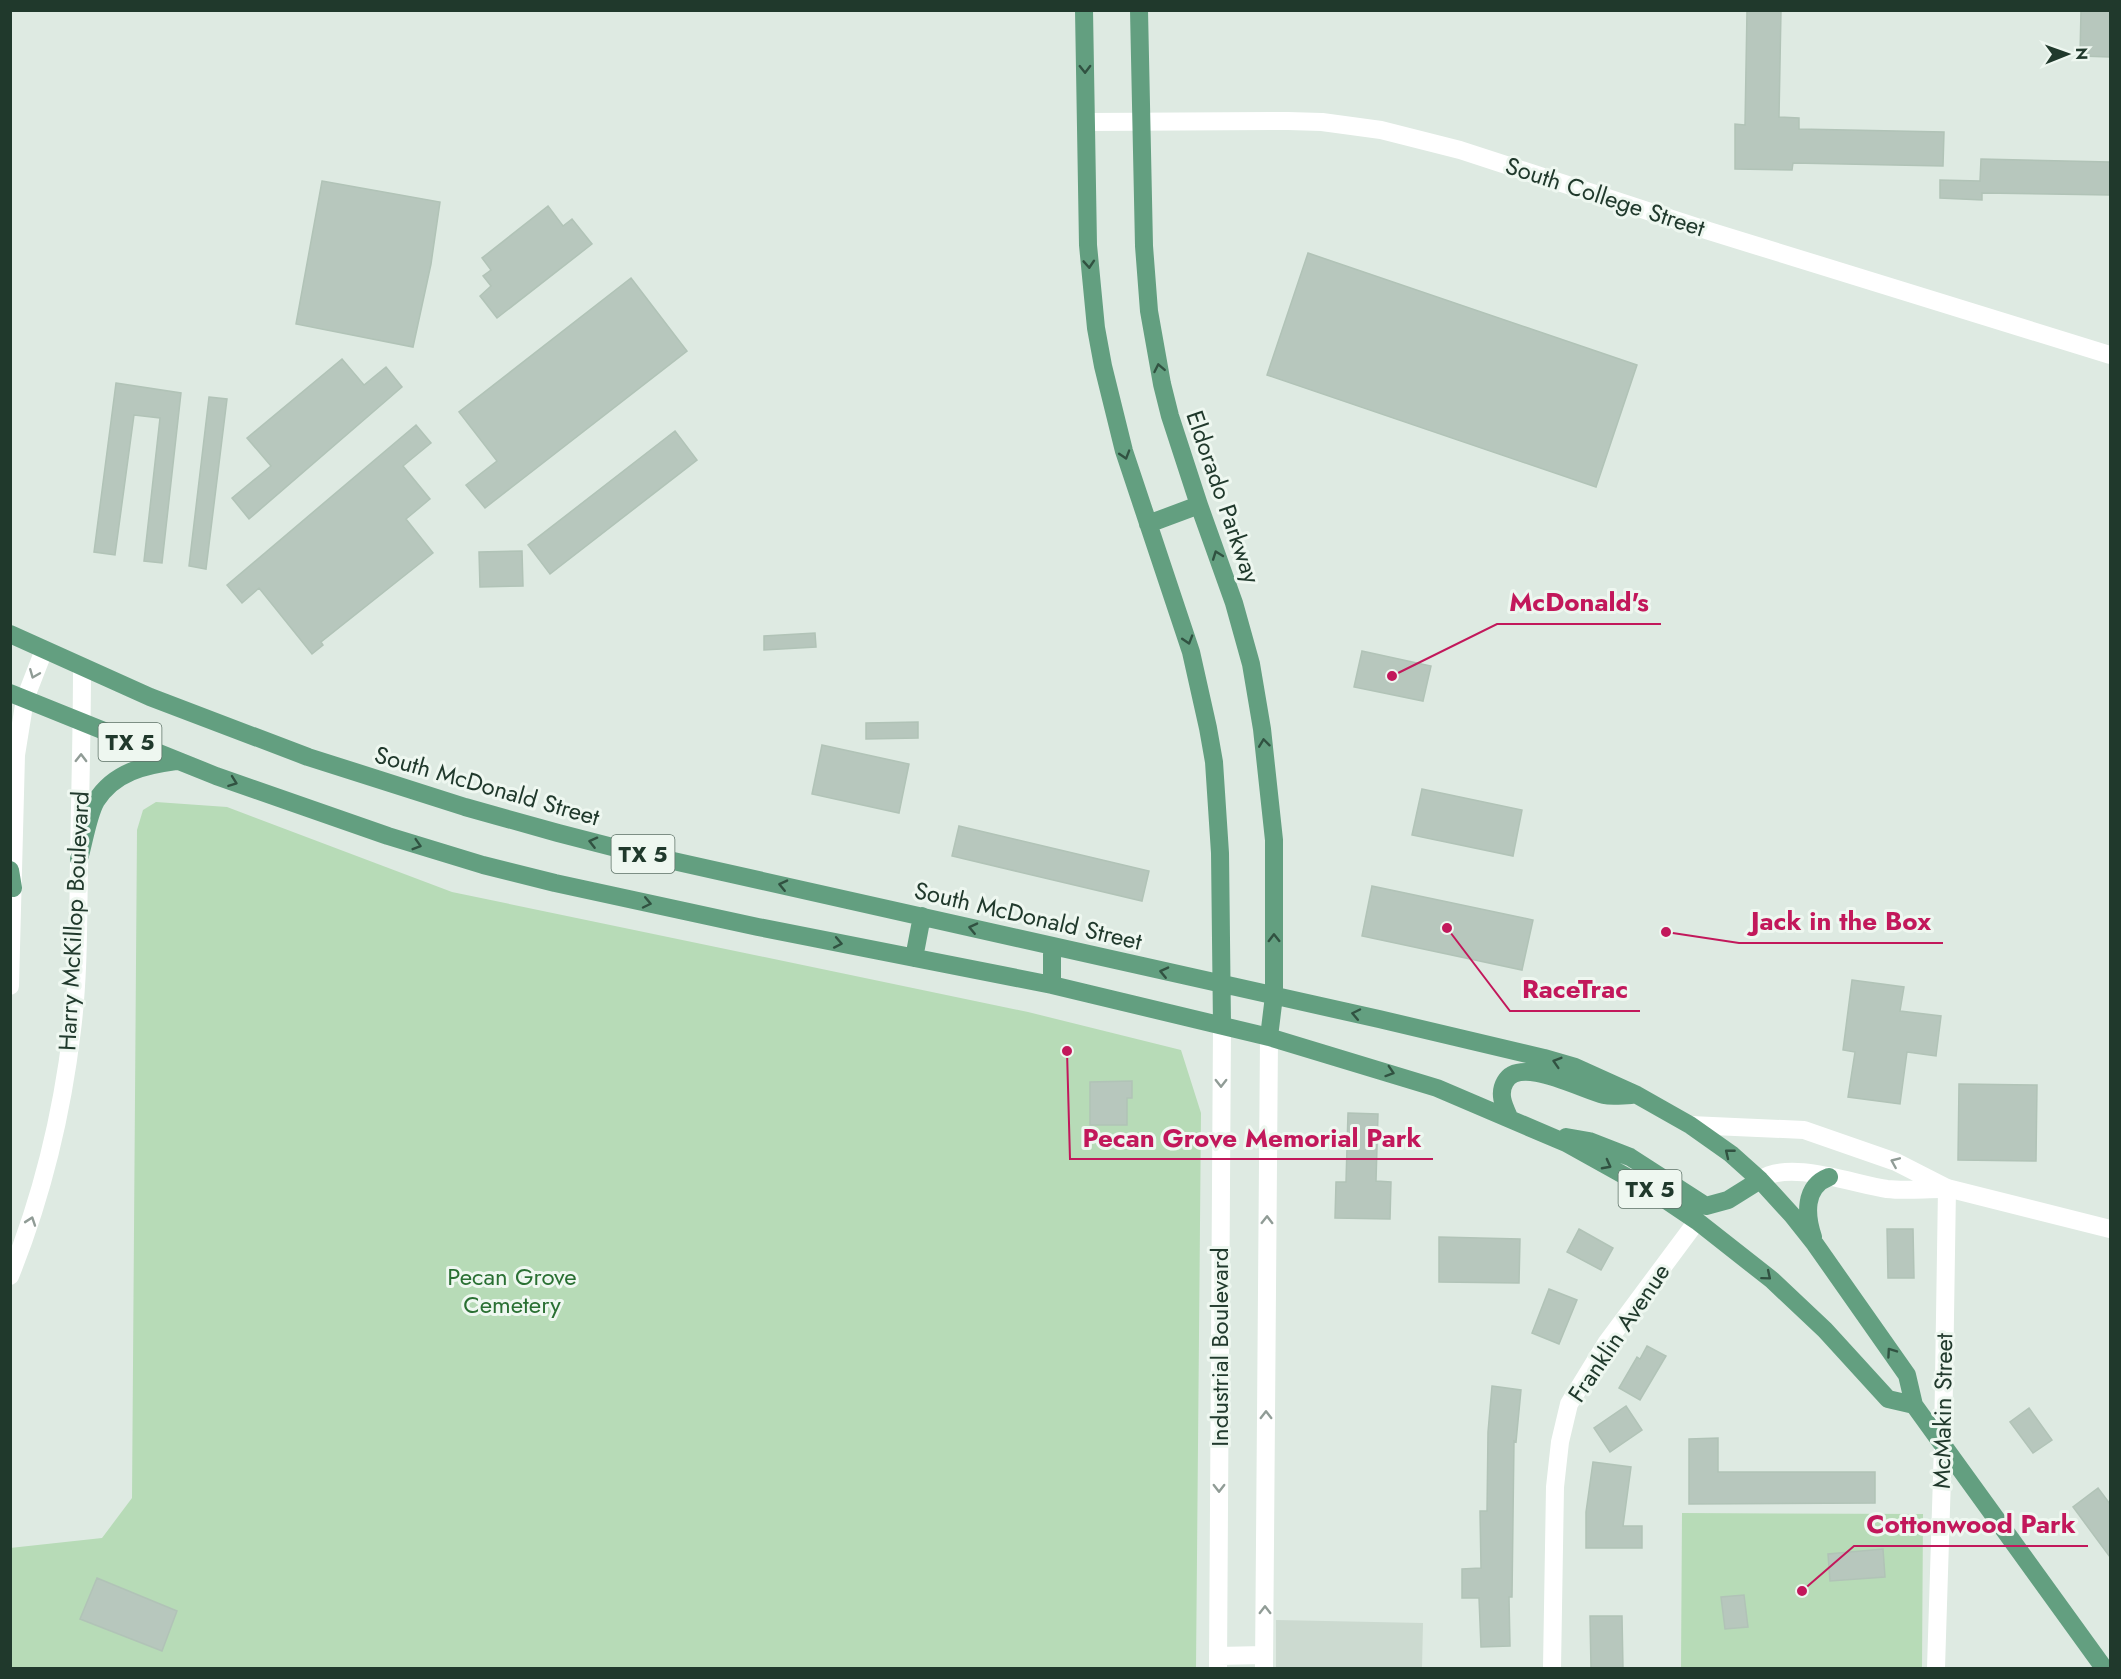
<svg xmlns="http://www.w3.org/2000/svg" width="2121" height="1679" font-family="Jost,sans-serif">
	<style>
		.built { fill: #ccdad0 }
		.green { fill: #b7dbb7 }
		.building { fill: #b7c7bd; stroke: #b1c3b7; stroke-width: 1.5 }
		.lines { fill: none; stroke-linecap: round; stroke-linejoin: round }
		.minor { stroke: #fff; stroke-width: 18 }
		.tertiary { stroke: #fff; stroke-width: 18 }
		.secondary { stroke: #fff; stroke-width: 18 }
		.primary { stroke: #639f80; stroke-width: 18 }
		.oneway { stroke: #315241 }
		.oneway2 { stroke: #909c96 }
		.labels { text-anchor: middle; stroke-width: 6; stroke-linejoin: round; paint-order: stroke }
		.shield { fill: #eef7f0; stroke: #5e7267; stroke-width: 1.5 }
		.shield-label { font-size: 22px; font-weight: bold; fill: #20392c }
		.street-label { font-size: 24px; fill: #20392c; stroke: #eef7f0 }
		.park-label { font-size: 24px; fill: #2a7033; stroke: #eef7f0 }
		.leader { fill: none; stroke: #c2185b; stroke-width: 2 }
		.callout-dot { fill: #c2185b; stroke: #eef7f0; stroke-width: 2 }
		.callout-label { font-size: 26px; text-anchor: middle; font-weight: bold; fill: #c2185b; stroke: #eef7f0; stroke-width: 6; stroke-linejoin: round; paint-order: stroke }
	</style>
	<rect width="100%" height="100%" fill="#deeae2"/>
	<path class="built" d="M1276 1620 1423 1623 1422 1668H1276Z"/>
	<path class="green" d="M156 802 227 807 452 892 1028 1012 1181 1050 1201 1113 1196 1668H11L10 1548 102 1538 132 1498 137 830 143 810Z
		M1682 1513 1923 1514 1922 1668H1681Z"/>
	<path class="building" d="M1747 10H1781L1779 117 1799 118V129L1944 132 1943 166 1793 163 1792 170 1735 169V124L1745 125Z
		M2081 10H2110V57L2080 56Z
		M1981 159 2110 162V195L1982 193V200L1940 198V180L1980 181Z
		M322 181 440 202 431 264 413 347 296 324Z
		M548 206 563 226 572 219 592 244 497 318 480 296 491 286 483 276 491 270 482 258Z
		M1308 253 1637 365 1596 487 1267 375Z
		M631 278 687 351 485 508 466 485 497 461 459 412Z
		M342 359 364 385 386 367 402 387 249 519 232 498 271 466 247 438Z
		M116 383 181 393 162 563 144 561 160 418 134 415 115 555 94 552Z
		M209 397 227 399 206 569 189 566Z
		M416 425 431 443 403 466 430 499 406 519 433 553 321 642 323 645 312 654 259 588 242 603 227 585Z
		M675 431 697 460 550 574 528 545Z
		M522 551 523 586 480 587 479 552Z
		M815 633 816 647 764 650V636Z
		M1362 651 1431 666 1423 701 1354 687Z
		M918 722V738L866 739V723Z
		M822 745 909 764 899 813 812 794Z
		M1422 789 1522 810 1513 856 1412 835Z
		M959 826 1149 871 1142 901 952 856Z
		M1372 886 1533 920 1522 970 1362 936Z
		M1852 980 1904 987 1900 1011 1941 1016 1936 1056 1907 1052 1900 1104 1848 1097 1855 1052 1843 1050Z
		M1132 1081V1098H1127V1125H1090V1082Z
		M1959 1084 2037 1085 2036 1161 1958 1160Z
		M1348 1113 1378 1114 1376 1181 1391 1182 1390 1219 1335 1218 1336 1182H1346Z
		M1579 1229 1613 1248 1601 1270 1567 1252Z
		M1887 1229H1913L1914 1278H1888Z
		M1439 1237 1520 1239 1519 1283 1439 1282Z
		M1549 1289 1577 1300 1559 1344 1532 1333Z
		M1647 1346 1666 1356 1640 1400 1619 1388 1637 1357 1640 1359Z
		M1492 1386 1521 1390 1516 1442 1514 1441 1512 1597H1509L1510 1646 1481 1647 1479 1598H1462V1569L1481 1568 1480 1511H1487L1488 1432Z
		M1626 1406 1642 1430 1610 1452 1594 1428Z
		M2029 1408 2052 1440 2033 1453 2010 1422Z
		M1718 1438V1472H1875V1503L1689 1504V1439Z
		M1593 1462 1631 1467 1623 1526H1642V1548H1586V1512Z
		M2098 1488 2110 1504V1557L2073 1507Z
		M1883 1549 1885 1577 1830 1581 1828 1554Z
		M97 1578 177 1611 162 1651 80 1619Z
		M1744 1595 1748 1627 1725 1629 1721 1597Z
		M1590 1616H1622L1623 1668H1591Z"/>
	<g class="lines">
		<path class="minor" d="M1086 122 1288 121 1322 122 1381 130 1460 150 1709 231 2110 355
			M1552 1668 1555 1487 1560 1442 1569 1404 1607 1342 1697 1221
			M1936 1668 1943 1445 1947 1188"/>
		<path class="tertiary" d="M1690 1125 1804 1130 1896 1162 1947 1188 2110 1229
			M1760 1180C1788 1159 1853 1184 1887 1189 1905 1191 1924 1189 1942 1189"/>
		<path class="secondary" d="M10 986 16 755 25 699 44 650
			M10 1276C42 1197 62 1114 72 1030 79 974 78 918 79 862 80 797 82 732 82 667
			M1218 1656 1264 1655
			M1218 1668 1222 1025
			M1264 1668 1269 1037"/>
		<path class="primary" d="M1084 10 1088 245 1096 328 1103 366 1124 451 1191 652 1208 728 1214 762 1220 853 1222 1025
			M1139 10 1144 246 1149 311 1162 384 1170 416 1199 505 1234 603 1251 664 1262 729 1274 840V996L1269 1037
			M1148 524 1199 505
			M10 634 150 697 308 757 465 807 558 833 624 850 1379 1019 1544 1058 1575 1067 1637 1095 1690 1125 1731 1154 1760 1180 1792 1215 1815 1244 1907 1375 1914 1405 2104 1668
			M10 693 216 776 388 836 483 865 555 883 758 927 1052 985 1269 1037 1437 1088 1566 1143 1654 1192 1697 1221 1772 1280 1825 1330 1888 1399 1914 1405
			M79 859C84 842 88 815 96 801 114 772 145 765 176 761
			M10 870 13 888
			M914 958 922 916
			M1052 985V946
			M1509 1117C1504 1106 1498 1094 1505 1082 1519 1055 1582 1090 1604 1095 1613 1097 1623 1095 1632 1095
			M1566 1137 1589 1141 1630 1157 1706 1206 1728 1200 1760 1180
			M1813 1237C1806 1216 1803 1187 1829 1177"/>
	</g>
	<defs><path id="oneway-chevron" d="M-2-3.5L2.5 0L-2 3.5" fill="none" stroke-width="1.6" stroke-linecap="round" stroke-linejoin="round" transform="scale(1.5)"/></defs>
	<g class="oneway">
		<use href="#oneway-chevron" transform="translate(1085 69) rotate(89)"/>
		<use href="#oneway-chevron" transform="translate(1089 264) rotate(86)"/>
		<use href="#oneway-chevron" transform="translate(1159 368) rotate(-101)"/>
		<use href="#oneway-chevron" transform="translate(1125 455) rotate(73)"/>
		<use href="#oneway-chevron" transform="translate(1217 555) rotate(-110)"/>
		<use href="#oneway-chevron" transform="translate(1188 640) rotate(73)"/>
		<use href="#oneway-chevron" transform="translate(1264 743) rotate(-97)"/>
		<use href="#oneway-chevron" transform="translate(233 782) rotate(20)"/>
		<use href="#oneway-chevron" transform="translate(593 842) rotate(-166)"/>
		<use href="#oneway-chevron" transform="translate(417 845) rotate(17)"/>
		<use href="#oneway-chevron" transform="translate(783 885) rotate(-167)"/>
		<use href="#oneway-chevron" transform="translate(647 903) rotate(12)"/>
		<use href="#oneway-chevron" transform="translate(973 928) rotate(-167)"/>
		<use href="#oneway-chevron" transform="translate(1274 938) rotate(-91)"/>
		<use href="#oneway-chevron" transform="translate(838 943) rotate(11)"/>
		<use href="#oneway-chevron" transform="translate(1164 972) rotate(-167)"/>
		<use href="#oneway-chevron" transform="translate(1356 1014) rotate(-168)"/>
		<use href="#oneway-chevron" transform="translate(1557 1062) rotate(-163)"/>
		<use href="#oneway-chevron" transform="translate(1390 1072) rotate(18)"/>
		<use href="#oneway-chevron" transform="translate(1729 1153) rotate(-141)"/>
		<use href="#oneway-chevron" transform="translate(1607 1165) rotate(28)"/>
		<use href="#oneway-chevron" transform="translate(1767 1276) rotate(40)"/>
		<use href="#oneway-chevron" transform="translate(1891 1352) rotate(-125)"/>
	</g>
	<g class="oneway2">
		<use href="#oneway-chevron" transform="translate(34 674) rotate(112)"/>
		<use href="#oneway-chevron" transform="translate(81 758) rotate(-89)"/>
		<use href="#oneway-chevron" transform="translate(1221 1083) rotate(90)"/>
		<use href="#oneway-chevron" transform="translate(1895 1162) rotate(-157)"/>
		<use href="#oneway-chevron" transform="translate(1267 1220) rotate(-89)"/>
		<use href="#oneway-chevron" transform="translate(31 1221) rotate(-71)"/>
		<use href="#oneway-chevron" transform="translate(1266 1415) rotate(-90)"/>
		<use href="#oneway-chevron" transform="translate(1219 1488) rotate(90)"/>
		<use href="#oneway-chevron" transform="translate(1265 1610) rotate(-90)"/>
	</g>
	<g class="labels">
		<g class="shield">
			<rect x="98.5" y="723" width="63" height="38" rx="4.5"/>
			<rect x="611.5" y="835" width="63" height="38" rx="4.5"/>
			<rect x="1618.5" y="1170" width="63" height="38" rx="4.5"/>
		</g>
		<g class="shield-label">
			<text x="130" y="750">TX 5</text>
			<text x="643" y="862">TX 5</text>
			<text x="1650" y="1197">TX 5</text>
		</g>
		<g class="street-label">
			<text transform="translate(1605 197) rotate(18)" y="8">South College Street</text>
			<text transform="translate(1223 497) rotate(71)" y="8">Eldorado Parkway</text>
			<text transform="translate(487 786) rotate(16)" y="8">South McDonald Street</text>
			<text transform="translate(1028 916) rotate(13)" y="8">South McDonald Street</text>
			<text transform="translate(74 921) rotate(-87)" y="8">Harry McKillop Boulevard</text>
			<text transform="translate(1619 1333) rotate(-56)" y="8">Franklin Avenue</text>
			<text transform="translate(1220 1347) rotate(-90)" y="8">Industrial Boulevard</text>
			<text transform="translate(1943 1411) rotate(-89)" y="8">McMakin Street</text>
		</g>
		<g class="park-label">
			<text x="512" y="1285">Pecan Grove<tspan x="512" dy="28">Cemetery</tspan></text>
		</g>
	</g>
	<path class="leader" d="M1392 676L1497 624H1661M1666 932L1739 943H1943M1447 928L1510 1011H1640M1067 1051L1070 1159H1433M1802 1591L1854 1546H2088"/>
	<g class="callout-dot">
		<circle cx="1392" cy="676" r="6"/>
		<circle cx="1666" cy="932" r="6"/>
		<circle cx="1447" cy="928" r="6"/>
		<circle cx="1067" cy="1051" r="6"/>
		<circle cx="1802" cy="1591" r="6"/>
	</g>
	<g class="callout-label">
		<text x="1579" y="611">McDonald's</text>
		<text x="1841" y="930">Jack in the Box</text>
		<text x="1575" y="998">RaceTrac</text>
		<text x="1252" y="1147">Pecan Grove Memorial Park</text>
		<text x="1971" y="1533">Cottonwood Park</text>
	</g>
	<rect width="2121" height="1679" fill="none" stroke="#20392c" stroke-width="24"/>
	<g transform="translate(2067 54) rotate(89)" stroke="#eef7f0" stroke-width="4.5" paint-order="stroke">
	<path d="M0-4.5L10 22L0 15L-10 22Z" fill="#20392c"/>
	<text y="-9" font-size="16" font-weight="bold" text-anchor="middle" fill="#20392c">N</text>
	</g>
</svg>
